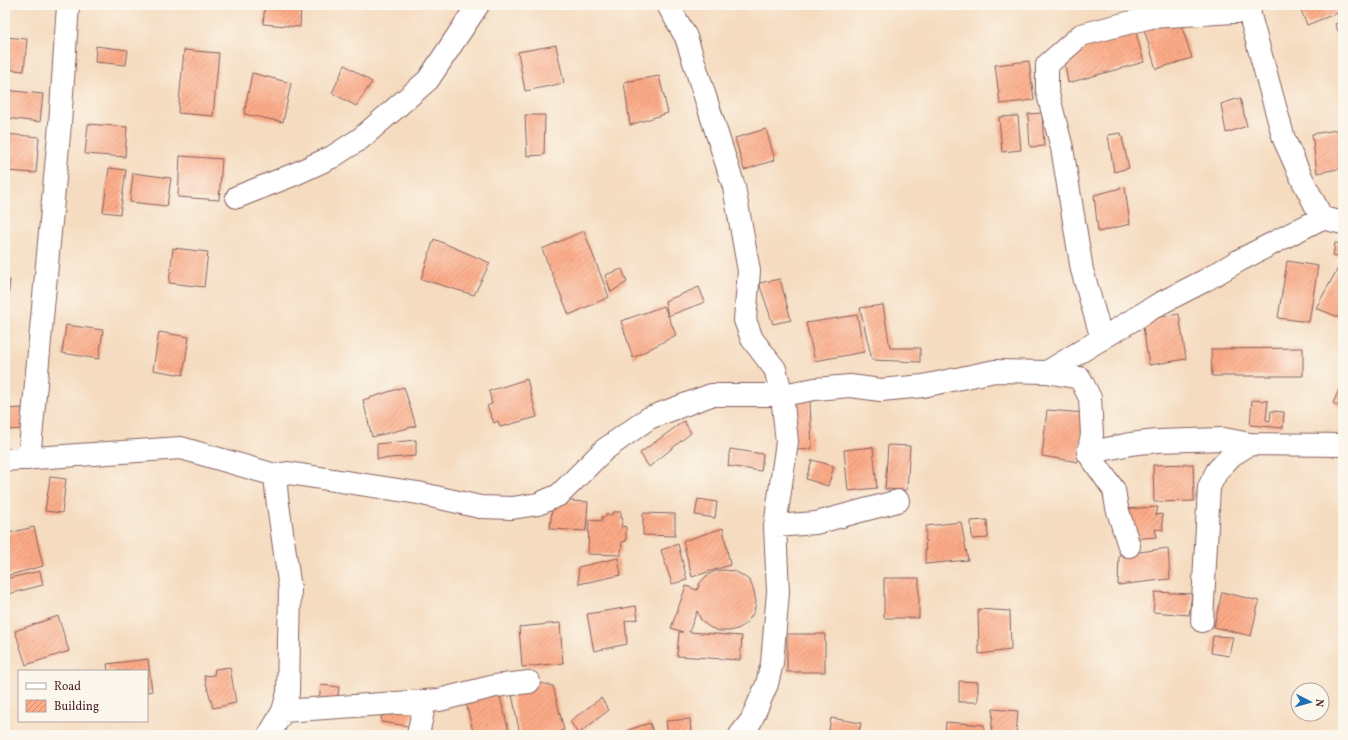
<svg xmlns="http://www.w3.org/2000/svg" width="1348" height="740" font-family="Vollkorn,serif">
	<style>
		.building { fill: url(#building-hatch) }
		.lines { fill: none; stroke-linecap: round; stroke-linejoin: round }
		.minor-casing { stroke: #86615f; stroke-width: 24 }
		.minor { stroke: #fff; stroke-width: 22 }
	</style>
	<defs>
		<pattern id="building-hatch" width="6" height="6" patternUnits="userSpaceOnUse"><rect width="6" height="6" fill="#fdab87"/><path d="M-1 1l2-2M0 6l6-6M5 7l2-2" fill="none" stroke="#cf8b6f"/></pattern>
	</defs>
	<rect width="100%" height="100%" fill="#fbf7ec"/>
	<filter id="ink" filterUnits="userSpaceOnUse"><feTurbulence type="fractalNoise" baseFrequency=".025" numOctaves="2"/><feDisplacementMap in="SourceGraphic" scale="8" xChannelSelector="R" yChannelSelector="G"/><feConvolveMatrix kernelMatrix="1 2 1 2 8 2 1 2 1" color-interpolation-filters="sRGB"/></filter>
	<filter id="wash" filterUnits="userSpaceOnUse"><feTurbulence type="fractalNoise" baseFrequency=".012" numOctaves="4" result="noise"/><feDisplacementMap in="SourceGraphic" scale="16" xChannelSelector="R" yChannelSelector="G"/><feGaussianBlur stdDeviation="0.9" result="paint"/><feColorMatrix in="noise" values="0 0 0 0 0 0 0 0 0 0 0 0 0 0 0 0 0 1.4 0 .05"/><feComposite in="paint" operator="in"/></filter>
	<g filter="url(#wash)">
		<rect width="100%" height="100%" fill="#f5dbbf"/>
		<g id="blocks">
			<path class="building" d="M265 5H301L300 27 263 24Z
				M1299 5H1337L1340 12 1307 25Z
				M1178 15 1192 58 1156 69 1143 26Z
				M1343 21V42L1335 24Z
				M1134 25 1144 62 1068 83 1063 51Z
				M5 37 27 39 24 71 5 69Z
				M556 45 564 83 525 91 518 52Z
				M96 46 128 50 126 65 95 62Z
				M184 50 219 53 213 116 178 113Z
				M1029 61 1034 100 1000 104 995 65Z
				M345 65 372 82 356 106 332 93Z
				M252 73 291 83 283 122 244 114Z
				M659 76 668 113 630 125 624 82Z
				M5 90 43 94 40 122 5 118Z
				M1240 98 1247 126 1226 133 1221 104Z
				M1042 113 1044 146 1030 147 1028 114Z
				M525 115H545L544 155 527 156Z
				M1018 116 1021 150 1002 152 999 117Z
				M88 124 127 127 125 157 85 154Z
				M766 129 775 160 744 170 735 138Z
				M1343 129V168L1317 173 1312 134Z
				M1121 133 1129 168 1114 172 1108 135Z
				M5 134 39 137 36 173 5 171Z
				M180 156 222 159 219 200 178 197Z
				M109 168 126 170 120 214 103 212Z
				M133 173 171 178 167 206 130 202Z
				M1125 187 1130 224 1098 232 1094 195Z
				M584 231 609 297 569 315 542 249Z
				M434 239 490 263 474 295 421 279Z
				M1335 243 1343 244V258L1333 256Z
				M173 248 208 252 204 287 169 283Z
				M1343 259V319L1316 308Z
				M1287 261 1318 266 1309 322 1278 318Z
				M622 269 627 282 611 292 605 275Z
				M780 279 791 320 773 324 759 283Z
				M5 280H10L7 310H5Z
				M699 287 705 302 668 316 665 301Z
				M883 305 890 348H920V362L872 360 860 308Z
				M664 306 676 335 633 358 621 321Z
				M1179 314 1186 359 1149 365 1142 320Z
				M857 315 864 352 815 361 806 323Z
				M66 325 103 330 99 359 62 353Z
				M159 332 189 337 183 375 153 370Z
				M1303 348V376H1212L1211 349Z
				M527 379 537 417 500 427 498 421 494 423 487 406 492 404 489 391Z
				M1343 381V408L1333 403Z
				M404 387 416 426 372 437 363 400Z
				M1252 400 1268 401 1266 420 1270 421 1271 411 1284 412 1283 428 1250 425Z
				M794 401H810L812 449 796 450Z
				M22 408 23 429 5 430V409Z
				M1047 410 1084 413 1078 462 1042 456Z
				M684 421 691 433 649 467 640 453Z
				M416 440V456L377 459V444Z
				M888 445 910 446 907 490 885 489Z
				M873 447 877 488 848 491 844 450Z
				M730 449 763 454 761 471 728 466Z
				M812 460 834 466 828 486 806 479Z
				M1193 464 1194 501 1154 502 1153 465Z
				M50 477 66 479 62 513 45 511Z
				M698 499 717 502 715 518 695 515Z
				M553 500 588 502 586 531 550 529Z
				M1158 507 1156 515 1162 514 1163 530 1155 529 1157 537 1132 539 1120 509Z
				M613 512H621V518L623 517 621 526 626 527V541L622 542 621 555 588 554 589 520 602 521V517H606V514L612 515Z
				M643 513 675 514V536L643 535Z
				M987 520 988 538 972 539 971 521Z
				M961 522 968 560 925 564 926 526Z
				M34 527 43 566 6 576 5 534Z
				M723 528 730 565 692 577 683 541Z
				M678 544 687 580 672 584 661 550Z
				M1168 548 1170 579 1118 585 1119 555Z
				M618 558 621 575 579 584 578 567Z
				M724 570 734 571 742 575 750 581 754 591 756 602 754 612 748 621 740 628 730 631H719L709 627 701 620 697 611 689 632 742 636 740 660 677 656 679 632H683L671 628 686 586 697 590 700 583 706 576 715 571Z
				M40 571 43 585 8 594 5 579Z
				M884 578H919V618H884Z
				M1155 592 1192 594 1189 615 1153 612Z
				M1222 592 1259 601 1251 636 1214 627Z
				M636 606 638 619 625 621 627 644 594 651 587 614Z
				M978 609 1010 611 1011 650 979 654Z
				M58 616 69 651 26 665 15 631Z
				M560 623 563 663 522 667 519 627Z
				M787 634H825V672H787Z
				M1213 636 1233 637 1229 656 1211 653Z
				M148 659 152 691 147 692V671H108L107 664Z
				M230 667 236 703 213 708 204 676 214 675 215 669Z
				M533 681 553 686 564 730 551 735H520L512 694Z
				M959 681 978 682V702H959Z
				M321 685 339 687 337 702 319 700Z
				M499 693 510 735H474L466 703Z
				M601 698 609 710 578 734 570 721Z
				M383 705 413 711 409 726 381 722Z
				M993 709 1018 711 1016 735H991Z
				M831 718 861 723 858 735H828Z
				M690 719 691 735H668L666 721Z
				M946 722 984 725V735H945Z
				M650 723 654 735H629L628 730Z"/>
		</g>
	</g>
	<g filter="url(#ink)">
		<use href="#blocks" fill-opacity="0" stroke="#86615f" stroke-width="1"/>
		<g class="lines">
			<g class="minor-casing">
				<path id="minor" d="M668 5 686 37 734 187 749 271 745 320 752 339 775 369 782 395 787 442 775 526 778 592 772 663 767 684 751 721 740 735
					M1247 5 1284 139 1302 179 1322 218
					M237 197 295 174 332 157 360 139 428 80 478 5
					M1102 339 1082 270 1062 148 1047 90V65L1081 35 1151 17 1250 11
					M1047 372 1159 304 1204 281 1240 260 1322 218 1343 223
					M1088 453 1130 444 1157 441 1224 439 1250 444
					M29 459 60 124 68 5
					M5 460 181 448 275 475
					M775 526 816 523 898 501
					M1202 621 1209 487 1217 471 1232 455 1250 444 1343 445
					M283 711 439 700 495 686 529 682
					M269 735 283 711 288 693 290 589 277 497 275 475 288 473 418 493 480 507 512 508 538 504 559 495 604 450 649 418 711 395H782L815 389 850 386 881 390 923 386 995 371 1047 372 1080 378 1090 398 1092 435 1088 453 1114 490 1117 508 1129 546
					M418 735 425 701"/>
			</g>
			<use href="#minor" class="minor"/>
		</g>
	</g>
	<rect width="1348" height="740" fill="none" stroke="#fbf7ec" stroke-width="20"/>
	<rect x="18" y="670" width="130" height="52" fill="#fbf7ec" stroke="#b4a19f"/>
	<rect x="26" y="683" width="20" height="6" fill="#ffffff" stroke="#b4a19f"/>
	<text x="54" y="690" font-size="12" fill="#4a1f2b">Road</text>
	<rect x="26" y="700" width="20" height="12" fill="url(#building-hatch)" stroke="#b4a19f"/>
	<text x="54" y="710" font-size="12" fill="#4a1f2b">Building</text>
	<g transform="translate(1310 702) rotate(96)"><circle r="19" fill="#fbf7ec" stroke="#b4a19f"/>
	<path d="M0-3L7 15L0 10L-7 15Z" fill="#1f6fb2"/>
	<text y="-6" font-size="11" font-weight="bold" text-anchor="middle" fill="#4a1f2b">N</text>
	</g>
</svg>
